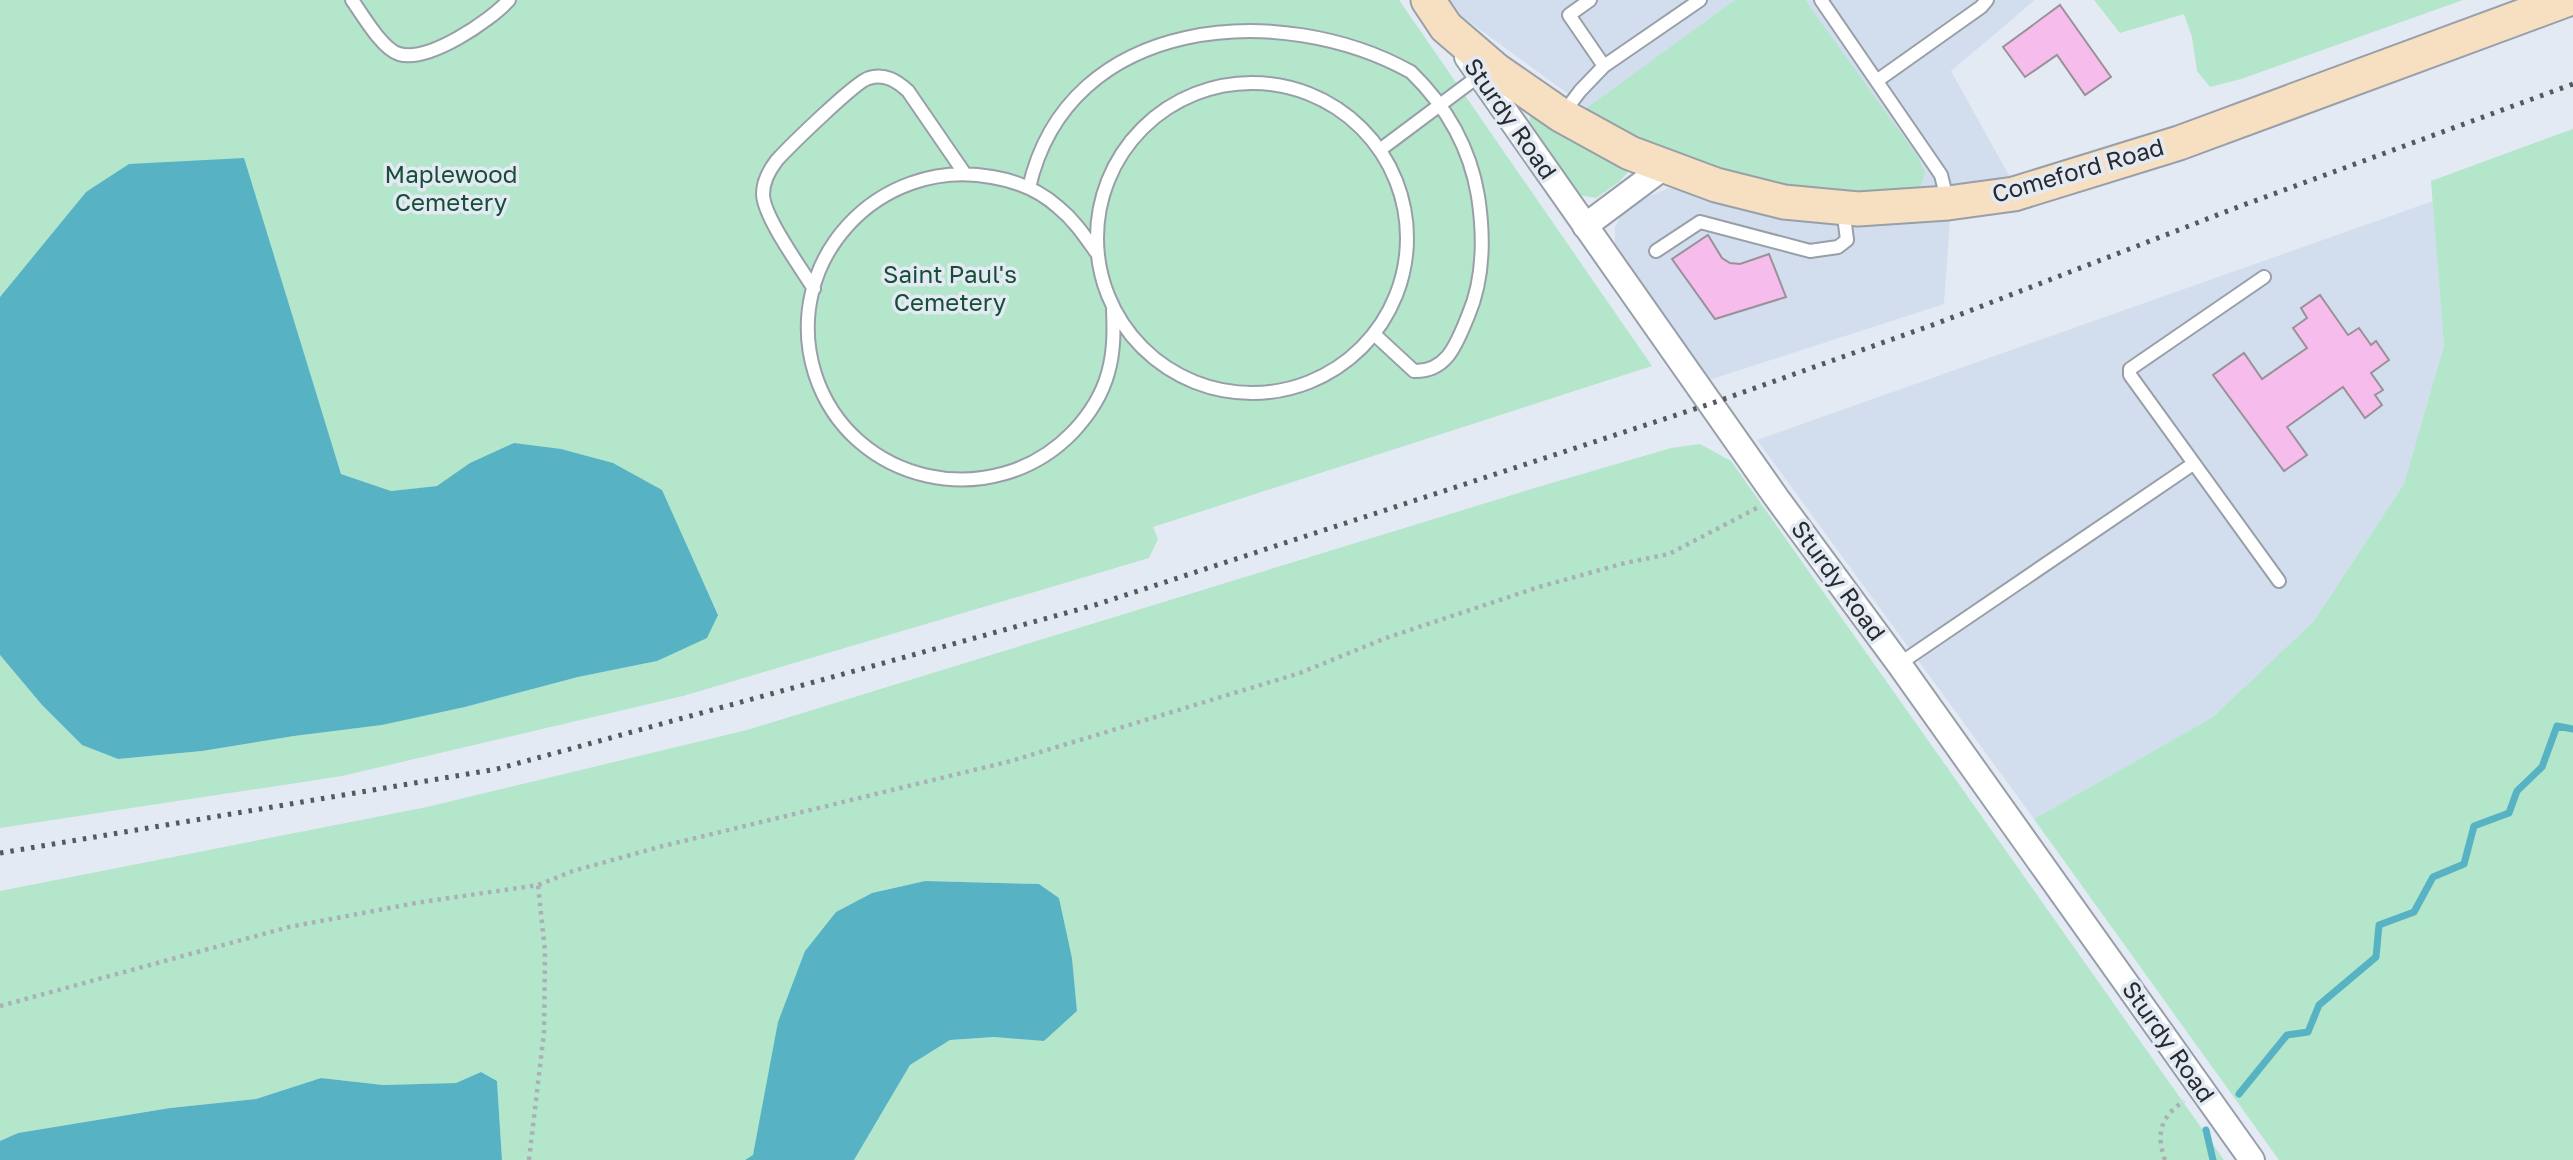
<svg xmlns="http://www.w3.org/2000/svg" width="2573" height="1160" font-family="'Golos Text',sans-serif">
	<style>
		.built { fill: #d2deee }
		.green { fill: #b3e6ca }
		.water { fill: #57b3c3 }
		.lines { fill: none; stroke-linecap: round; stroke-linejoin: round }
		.stream { stroke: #57b3c3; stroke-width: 7 }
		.building { fill: #f5bcec; stroke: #9a9198; stroke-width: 2 }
		.lane-casing { stroke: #989fa8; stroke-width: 16 }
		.street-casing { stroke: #989fa8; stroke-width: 28 }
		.secondary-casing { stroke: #989fa8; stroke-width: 37 }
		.path { stroke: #aab0b8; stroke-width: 4.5; stroke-dasharray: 3.5 5; stroke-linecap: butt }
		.lane { stroke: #fff; stroke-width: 12 }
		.street { stroke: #fff; stroke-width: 24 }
		.secondary { stroke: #f7e0c1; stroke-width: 33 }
		.rail { stroke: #55595e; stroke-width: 5; stroke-dasharray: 3.5 7; stroke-linecap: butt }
		.labels { text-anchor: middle; stroke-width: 7; stroke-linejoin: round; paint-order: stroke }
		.street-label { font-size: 24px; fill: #282b2e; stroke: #e3eaf4 }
		.park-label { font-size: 24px; fill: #174e36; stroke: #e3eaf4 }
	</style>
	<rect width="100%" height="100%" fill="#e3eaf4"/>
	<path class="built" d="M1450 0H2035L1951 71 2011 179 1891 192 1620 132 1460 15Z
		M1669 188 1768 211 1950 220 1944 304 1709 380 1615 248V227L1622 214 1640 200Z
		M2433 201 2444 345 2404 484 2314 621 2213 717 2034 819 1757 440Z"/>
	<path class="green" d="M0 0H1399L1652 366 1153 527 1158 539 1149 558 683 696 342 776 0 828V655L42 705 82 745 118 759 202 751 294 736 382 725 465 707 578 677 657 661 718 614 661 491 437 486 391 491 341 474 243 158 86 192 0 297Z
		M1735 0H1805L1918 157 1925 173 1918 193 1908 197 1775 189 1640 146 1584 110Z
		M2094 0H2463L2241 79 2210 87 2197 71 2192 37 2184 14 2120 33Z
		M1531 114 1622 164 1628 172 1619 182 1596 198 1579 195 1529 122Z
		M2573 129V1160H2279L2034 819 2213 717 2314 621 2404 484 2444 345 2431 181Z
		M1700 444 1731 461 2224 1160H854L910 1065 950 1040 994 1037 1044 1041 1077 1011 1072 958 1059 898 1039 884 925 881 872 893 836 912 805 951 753 1156 745 1160H502L497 1081 481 1072 456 1083 383 1085 321 1078 256 1099 170 1108 18 1133 0 1141V891L427 807 747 730 1538 487 1671 448Z"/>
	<path class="water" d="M244 158 341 474 391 491 437 486 470 463 514 443 561 449 613 463 662 490 718 615 707 638 657 661 578 677 465 707 382 725 294 736 202 751 118 759 82 745 42 705 0 655V297L86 192 129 164Z
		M925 881 1039 884 1059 898 1072 958 1077 1011 1044 1041 994 1037 950 1040 910 1065 854 1160H745L753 1155 778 1022 805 951 836 912 872 893Z
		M481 1072 497 1081 502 1160H0V1141L18 1133 170 1108 256 1099 321 1078 383 1085 456 1083Z"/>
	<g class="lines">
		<path class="stream" d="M2239 1094 2287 1035 2308 1032 2319 1005 2376 957 2379 925 2414 912 2433 877 2464 864 2474 826 2509 813 2517 791 2542 767 2557 726 2573 729
			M2206 1130 2213 1160"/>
	</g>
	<path class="building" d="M2060 5 2111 77 2085 95 2057 55 2025 77 2003 47Z
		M1708 235 1722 258 1730 263 1740 264 1769 254 1786 297 1715 319 1672 259Z
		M2320 295 2348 335 2359 328 2371 345 2376 341 2389 360 2371 373 2383 390 2375 395 2382 405 2365 418 2343 387 2287 427 2307 455 2284 471 2213 375 2244 353 2262 379 2307 348 2293 328 2307 318 2301 308Z"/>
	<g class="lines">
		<g class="lane-casing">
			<path id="lane" d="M352 0C362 14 382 49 399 54 428 63 490 21 509 0
				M1590 0 1569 15 1604 66
				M1821 0 1941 175 1948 203
				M1878 80 1981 7 1987 0
				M1097 238a155 155 0 1 1 310 0a155 155 0 1 1-310 0Z
				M1562 115 1580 91 1604 66 1700 0
				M1381 149 1480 75
				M1029 188C1068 14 1282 0 1411 72 1446 106 1470 148 1478 196 1484 235 1484 279 1468 316 1457 342 1448 372 1414 371L1374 334
				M1656 251 1700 222 1810 251 1838 247 1847 240 1843 208
				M1096 252C1084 235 1074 220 1058 207 1040 191 1016 181 992 177 878 156 780 262 815 374 851 485 993 515 1073 432 1088 416 1102 395 1108 373 1114 352 1114 332 1113 310
				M2264 277 2130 369V375L2279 581
				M814 289C801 268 763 216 763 194 763 182 770 169 777 160 789 147 856 81 869 78 885 73 897 81 908 91L965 174
				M1899 664 2193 464"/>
		</g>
		<g class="street-casing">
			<path id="street" d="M1467 57 1776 497 1899 664 2252 1160
				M1585 226 1664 167"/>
		</g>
		<g class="secondary-casing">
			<path id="secondary" d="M1428 0 1446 27 1496 70 1561 115 1630 153 1716 185 1784 202 1858 209 1948 203 2014 194 2179 143 2566 0"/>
		</g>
		<path class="path" d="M0 1006 289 927 416 903 538 885 573 871 663 846 1011 761 1300 673 1386 638 1539 587 1625 563 1669 554 1757 508
			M529 1160 544 1032 545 951 538 885
			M2165 1160C2156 1134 2160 1117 2184 1101"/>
		<use href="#lane" class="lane"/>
		<use href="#street" class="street"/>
		<use href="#secondary" class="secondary"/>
		<path class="rail" d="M0 853 497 769 1095 605 1710 404 1938 323 2238 207 2573 84"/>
	</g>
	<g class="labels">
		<g class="street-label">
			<text transform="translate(1510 119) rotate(55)" y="8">Sturdy Road</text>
			<text transform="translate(2078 171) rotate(-16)" y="8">Comeford Road</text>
			<text transform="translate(1838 581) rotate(54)" y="8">Sturdy Road</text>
			<text transform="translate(2168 1042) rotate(55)" y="8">Sturdy Road</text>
		</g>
		<g class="park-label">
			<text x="451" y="183">Maplewood<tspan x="451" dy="28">Cemetery</tspan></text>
			<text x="950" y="283">Saint Paul's<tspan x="950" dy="28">Cemetery</tspan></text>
		</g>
	</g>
</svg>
